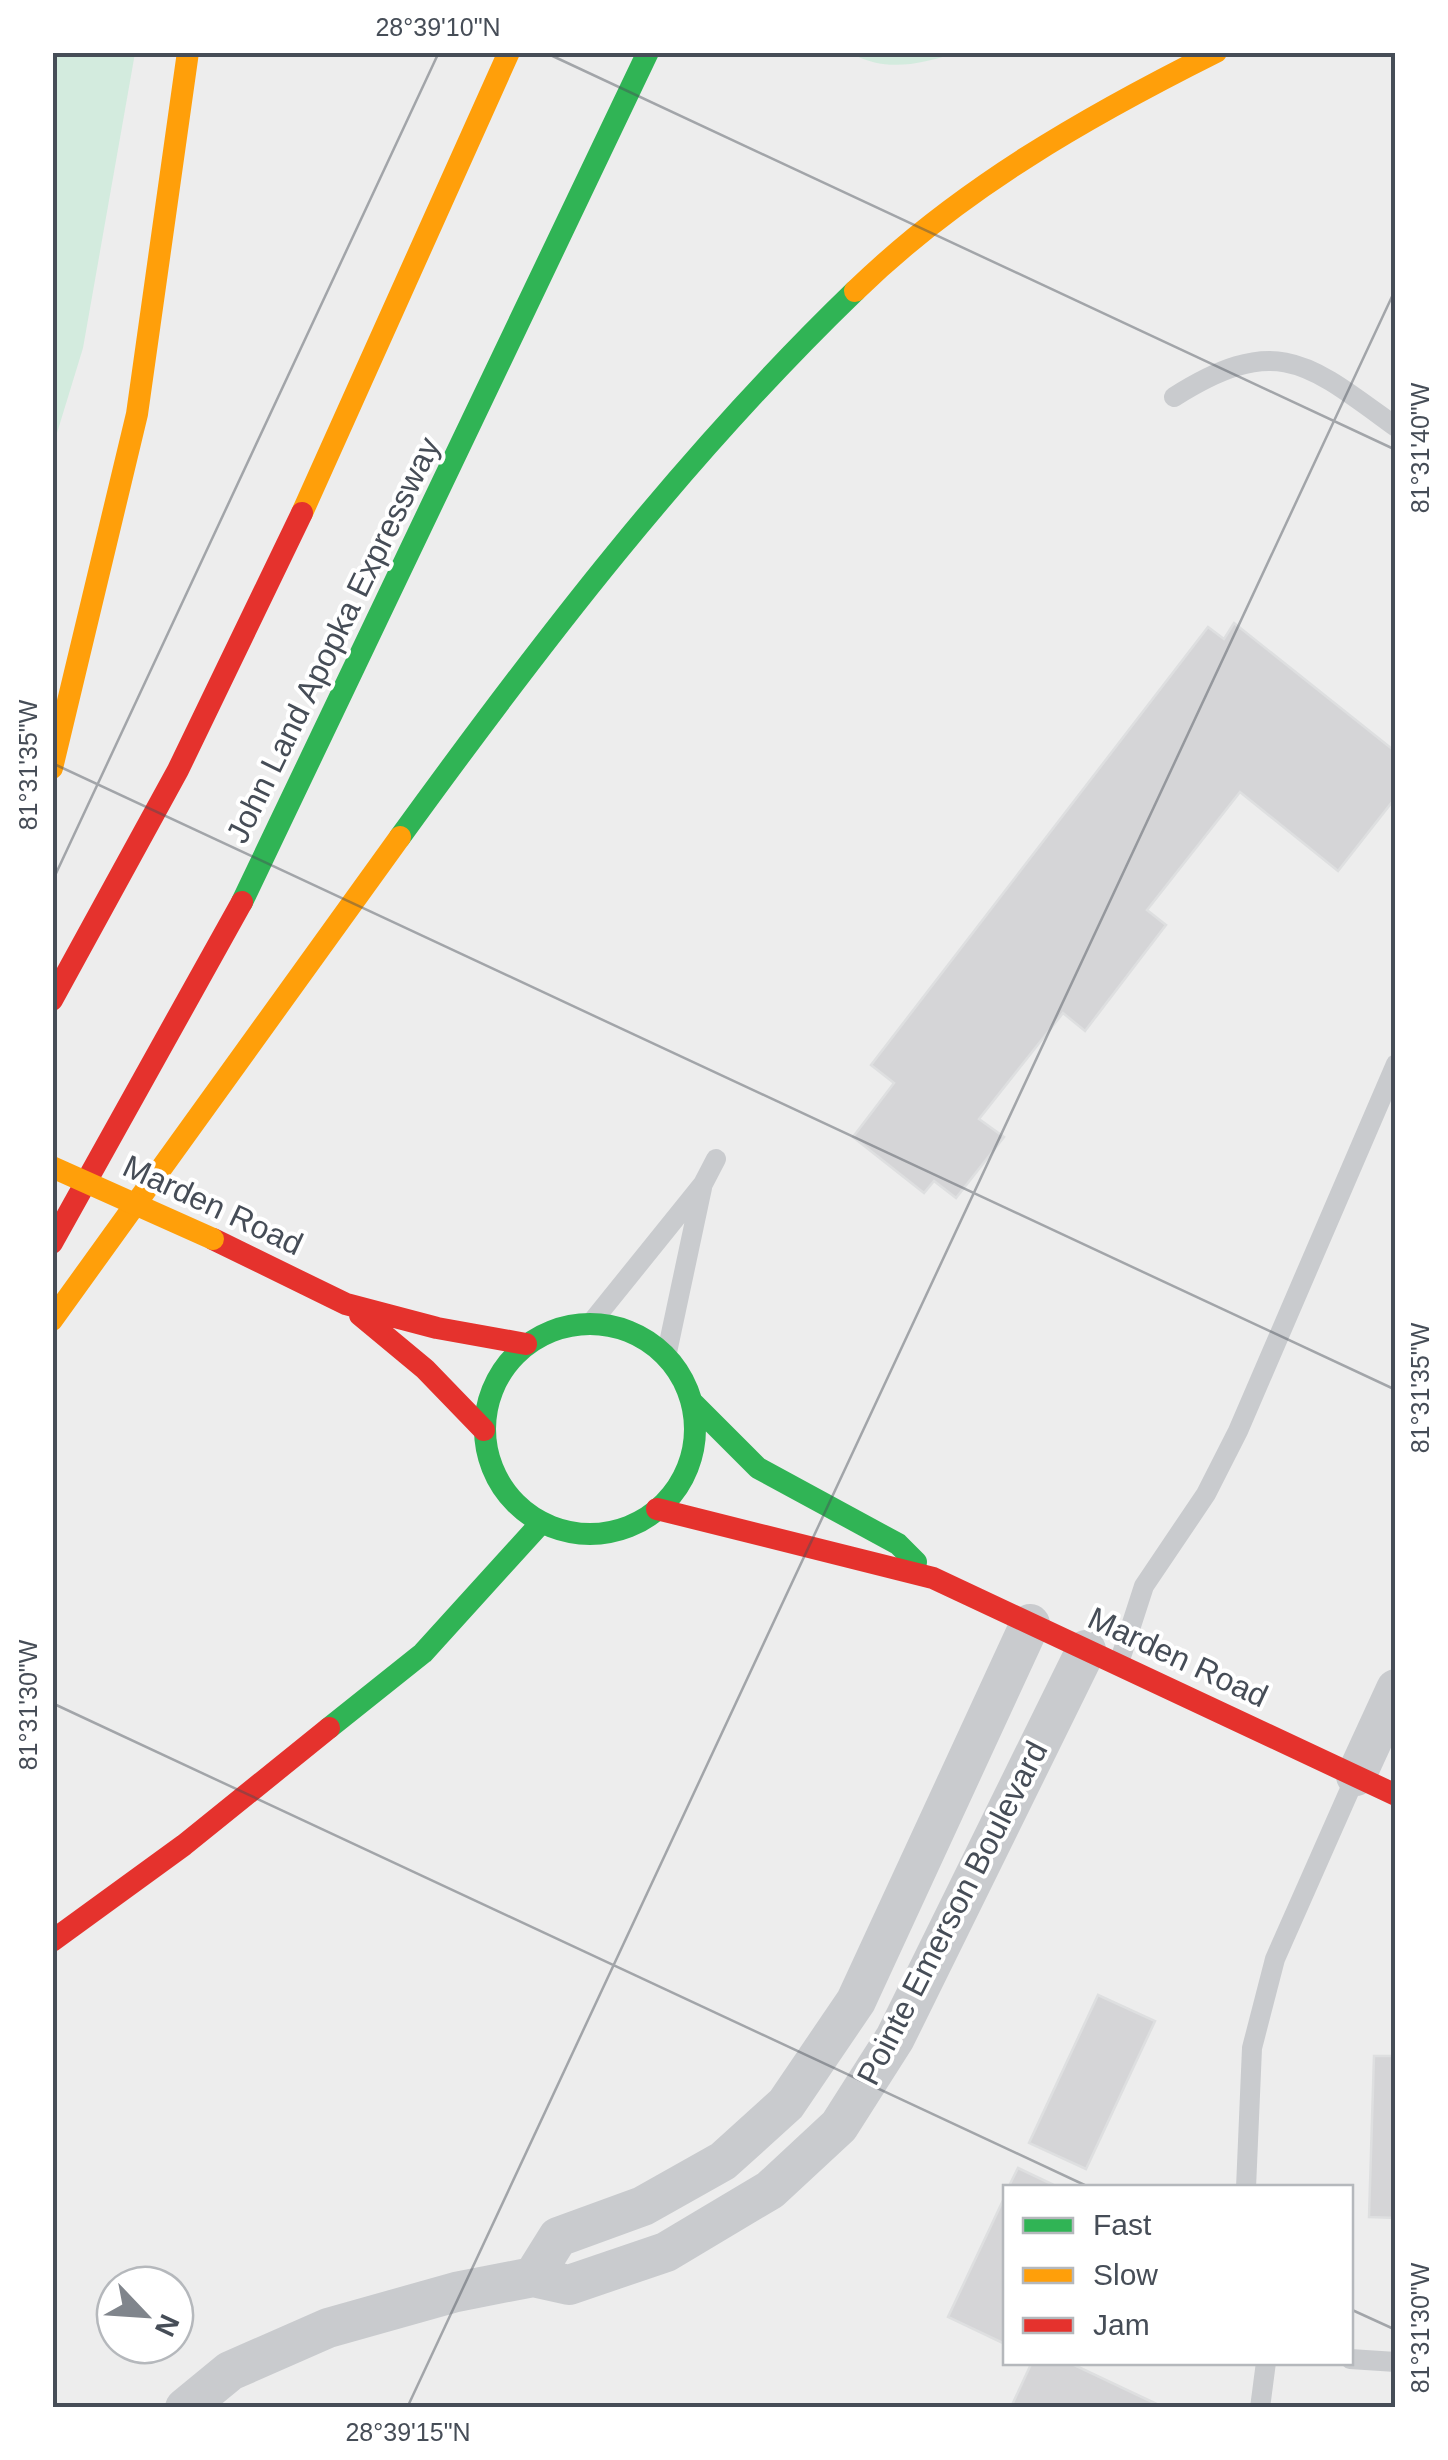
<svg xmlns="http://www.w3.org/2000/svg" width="1448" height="2460" font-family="Helvetica,sans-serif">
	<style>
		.green { fill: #d3ebde }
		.building { fill: #d5d5d7; stroke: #dedfe0; stroke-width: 2.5 }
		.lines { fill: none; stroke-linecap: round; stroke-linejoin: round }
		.lane { stroke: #c9cbce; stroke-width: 20 }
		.street { stroke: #c9cbce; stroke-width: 40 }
		.fast { stroke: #30b455; stroke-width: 22 }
		.slow { stroke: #ff9f0a; stroke-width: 22 }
		.jam { stroke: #e5322d; stroke-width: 22 }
		.slow-bridge { stroke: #ff9f0a; stroke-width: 22 }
		.ticks { fill: none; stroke: #464d57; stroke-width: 2.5; stroke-opacity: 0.45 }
		.labels { text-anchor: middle; stroke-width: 8; stroke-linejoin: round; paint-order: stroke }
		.street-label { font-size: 32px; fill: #464d57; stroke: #fff }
		.neatline { fill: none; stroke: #464d57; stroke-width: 4 }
		.ticks-label { font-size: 25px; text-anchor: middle; fill: #464d57 }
	</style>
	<rect width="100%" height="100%" fill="#ededed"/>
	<path class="green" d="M53 52 135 53 83 348 53 446Z
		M850 53V52L957 53C918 64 888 73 850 53Z"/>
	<path class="building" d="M1234 623 1396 752V797L1338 871 1240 792 1147 910 1166 925 1085 1031 1063 1013 979 1119 1004 1137 956 1198 934 1181 924 1193 853 1137 894 1083 871 1065 1208 627 1224 639Z
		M1098 1995 1155 2021 1086 2169 1029 2143Z
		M1374 2056H1396V2218L1369 2217Z
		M1018 2168 1060 2188H1008Z
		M1006 2194V2342L1005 2344 948 2317Z
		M1032 2362H1068L1165 2408H1018L1012 2405Z"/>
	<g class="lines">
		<path class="lane" d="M1174 397C1277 332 1308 363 1396 427
			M591 1323 703 1184 716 1159
			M666 1357 702 1188
			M1119 1663 1144 1586 1206 1494 1238 1431 1396 1064
			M1246 2188 1252 2048 1275 1959 1355 1778
			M1350 2359 1396 2362
			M1260 2408 1266 2362"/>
		<path class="street" d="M1356 1776 1396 1689
			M533 2277 558 2237 643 2206 723 2161 786 2104 856 2001 1030 1624
			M185 2408 230 2371 328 2328 456 2292 533 2277 569 2285 666 2252 770 2190 839 2126 895 2038 1086 1650"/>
		<path class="fast" d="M400 837C540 644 683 457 855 291
			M242 902 648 52
			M485 1429a105 105 0 1 1 210 0a105 105 0 1 1-210 0Z
			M692 1402 758 1468 898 1544 916 1562
			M329 1728 423 1653 541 1523"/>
		<path class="slow" d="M855 291C960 189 1086 117 1216 52
			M302 513 509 52
			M52 768 137 414 188 52
			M52 1320 400 837"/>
		<path class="jam" d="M52 1000 178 770 302 513
			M213 1239 346 1304 437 1328 526 1344
			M52 1243 242 902
			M360 1315 425 1369 484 1430
			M657 1509 933 1578 1396 1795
			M52 1941 184 1845 329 1728"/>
		<path class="slow-bridge" d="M52 1167 213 1239"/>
	</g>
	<path class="ticks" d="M544 52 1396 450M52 763 1396 1390M52 882 439 52M52 1703 1091 2188M1350 2309 1396 2330M407 2408 1396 288"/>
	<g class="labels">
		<g class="street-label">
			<text transform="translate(333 640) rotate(-64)" y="11">John Land Apopka Expressway</text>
			<text transform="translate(213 1205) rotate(25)" y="11">Marden Road</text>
			<text transform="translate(1178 1657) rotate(25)" y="11">Marden Road</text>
			<text transform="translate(952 1913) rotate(-63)" y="11">Pointe Emerson Boulevard</text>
		</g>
	</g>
	<rect width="1448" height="2460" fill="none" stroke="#ffffff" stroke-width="110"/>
	<rect x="1003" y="2185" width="350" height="180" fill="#ffffff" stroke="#b5b8bc" stroke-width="2.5"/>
	<rect x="1023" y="2218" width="50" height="15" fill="#30b455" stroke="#b5b8bc" stroke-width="2.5"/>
	<text x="1093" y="2235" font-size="30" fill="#464d57">Fast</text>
	<rect x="1023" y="2268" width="50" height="15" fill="#ff9f0a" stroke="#b5b8bc" stroke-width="2.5"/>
	<text x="1093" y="2285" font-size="30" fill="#464d57">Slow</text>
	<rect x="1023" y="2318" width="50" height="15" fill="#e5322d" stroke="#b5b8bc" stroke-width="2.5"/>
	<text x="1093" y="2335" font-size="30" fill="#464d57">Jam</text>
	<g transform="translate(145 2315) rotate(115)"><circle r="48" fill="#ffffff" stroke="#b5b8bc" stroke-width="2.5"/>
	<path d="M0-8L18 38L0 25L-18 38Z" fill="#80858c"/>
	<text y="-15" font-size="28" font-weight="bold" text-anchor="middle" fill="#464d57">N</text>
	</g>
	<rect x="55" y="55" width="1338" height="2350" class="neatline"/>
	<g class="ticks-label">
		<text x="438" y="36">28°39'10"N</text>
		<text transform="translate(1420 448) rotate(-90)" y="9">81°31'40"W</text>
		<text transform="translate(28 765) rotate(-90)" y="9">81°31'35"W</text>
		<text transform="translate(1420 1388) rotate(-90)" y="9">81°31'35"W</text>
		<text transform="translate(28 1705) rotate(-90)" y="9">81°31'30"W</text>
		<text transform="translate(1420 2328) rotate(-90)" y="9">81°31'30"W</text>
		<text x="408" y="2441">28°39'15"N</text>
	</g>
</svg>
